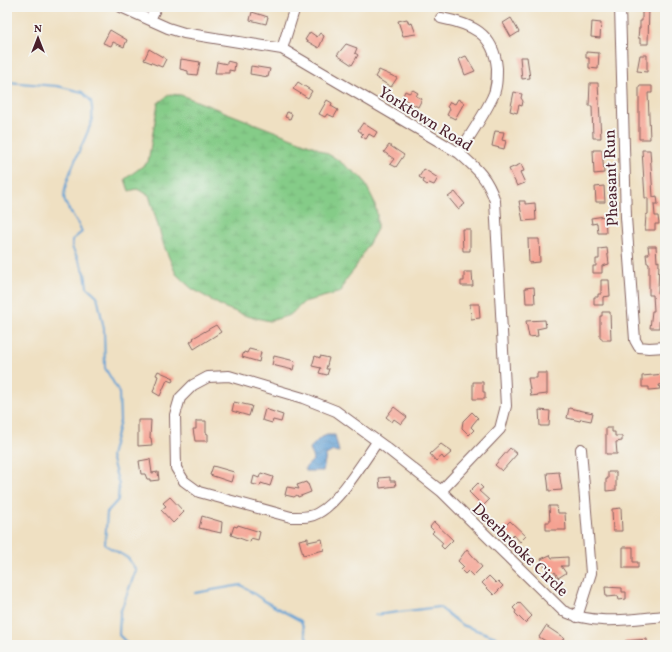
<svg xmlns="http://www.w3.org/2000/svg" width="672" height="652" font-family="Vollkorn,serif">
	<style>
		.wetland { fill: url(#wetland-marsh); stroke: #68765a }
		.water { fill: url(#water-waves); stroke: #566080 }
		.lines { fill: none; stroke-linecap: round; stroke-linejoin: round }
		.stream { stroke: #63a0d4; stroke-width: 2 }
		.building { fill: #f5a292 }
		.minor-casing { stroke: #846360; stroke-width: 12 }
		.minor { stroke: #fff; stroke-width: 10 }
		.labels { text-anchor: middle; stroke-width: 4; stroke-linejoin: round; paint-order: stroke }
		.street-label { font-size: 16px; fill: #4a1f2b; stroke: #f6f6f2 }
	</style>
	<defs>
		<pattern id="wetland-marsh" width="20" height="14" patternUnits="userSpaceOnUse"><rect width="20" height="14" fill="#85cc88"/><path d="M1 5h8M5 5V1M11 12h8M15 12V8" fill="none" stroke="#74af76"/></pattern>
		<pattern id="water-waves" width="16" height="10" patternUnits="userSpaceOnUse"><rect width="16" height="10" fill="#63a0d4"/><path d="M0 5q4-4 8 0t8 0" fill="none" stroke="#5482ac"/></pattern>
	</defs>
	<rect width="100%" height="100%" fill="#f6f6f2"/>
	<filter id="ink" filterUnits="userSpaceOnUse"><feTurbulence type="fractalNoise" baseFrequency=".025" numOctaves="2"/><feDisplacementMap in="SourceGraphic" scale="8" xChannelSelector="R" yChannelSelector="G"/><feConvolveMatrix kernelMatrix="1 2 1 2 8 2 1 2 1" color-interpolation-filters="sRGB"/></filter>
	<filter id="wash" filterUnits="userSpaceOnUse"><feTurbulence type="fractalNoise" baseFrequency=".012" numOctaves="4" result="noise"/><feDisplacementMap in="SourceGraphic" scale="16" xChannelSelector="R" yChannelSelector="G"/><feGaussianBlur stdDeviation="0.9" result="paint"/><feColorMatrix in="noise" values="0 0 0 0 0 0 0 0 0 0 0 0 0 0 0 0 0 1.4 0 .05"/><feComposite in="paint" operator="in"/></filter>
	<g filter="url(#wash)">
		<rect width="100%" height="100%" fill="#efe0c2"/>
		<path class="wetland" d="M170 94 181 95 315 147 335 158 363 179 374 201 377 214V229L354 270 345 281 341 292 304 302 290 315 270 321 247 316 223 307 191 288 176 274 164 246 149 195 137 189 129 191 125 179 148 162 158 103Z"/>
		<path class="water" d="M327 435H335L339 452 333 451 326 455 323 471H306L305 468 313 460 310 448 320 438Z"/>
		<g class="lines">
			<path class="stream" d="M7 82 57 86 82 92 91 101C92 107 93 114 92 120 87 139 59 186 65 202 69 212 78 221 82 232L72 240V247L85 273 87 287 97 296 104 329 105 368 119 392 120 421 111 456 119 485 118 500 107 512 105 545 128 558 136 570 120 613 119 635 129 645
				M195 593 241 585 266 602 301 621 309 645
				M375 615 439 607 462 625 496 637 505 645"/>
		</g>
		<g id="blocks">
			<path class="building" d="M642 7H649L648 44H640V38H638L639 28H640V21H642Z
				M252 12 268 17 266 24 250 20Z
				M511 18 519 32 511 37 503 23Z
				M407 19 409 24 412 23 416 34 403 36 398 21Z
				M592 22 601 23 600 38 591 37Z
				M110 30 127 40 124 47 113 42 111 46 103 43Z
				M310 32 317 37 320 33 324 36 319 48 305 40Z
				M346 44 357 48 355 53 358 55 352 65 337 55Z
				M149 49 166 59 162 67 144 60Z
				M586 52 599 53 598 69 589 68V58H586Z
				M640 55H647V72L637 71Z
				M466 56 475 71 465 75 459 59Z
				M520 57H527L530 78 522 79Z
				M181 59 200 62 197 75 188 74V71L180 69Z
				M227 61 235 63 234 71 229 70V73H215L217 62 227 64Z
				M251 66 270 69 268 77 250 74Z
				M379 70 397 78 391 87 375 77Z
				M298 82 312 91 308 98 293 89Z
				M590 83H598L601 138H593L592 106H589Z
				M639 86H652V93H648L650 139H639Z
				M413 90 418 93 416 96 422 99 418 107 402 98 405 91 409 93Z
				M514 92 522 94 521 98 523 101 522 106 519 105 517 113 510 111Z
				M458 99 464 103 455 119 447 115 450 109 447 107 450 102 455 104Z
				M327 100 332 103 331 106 338 110 334 117 327 114 325 117 319 114Z
				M287 112 292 114 290 119 285 117Z
				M363 123 377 132 374 137 369 134 366 139 361 136 363 134 358 130Z
				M495 131 504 132 502 140 506 141 504 149 492 146Z
				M389 145 404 155 396 167 390 164 394 159 384 152Z
				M593 150H602L604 173 594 174Z
				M642 150H650L653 197 657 196 658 204H654L655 216H658L659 224H655V230H645L646 215 648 214V198H645Z
				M521 164 524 171 520 172 525 183 517 186 509 169Z
				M424 169 438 178 434 185 429 183 427 185 423 182 424 180 419 177Z
				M604 186 605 202H596L595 187Z
				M455 192 465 204 458 209 448 197Z
				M519 201H525V204L535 203 536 220 523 221Z
				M605 216 606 233H598L597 223 592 224 591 218Z
				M462 229H470V251H463Z
				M528 239H539L540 262 529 263Z
				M648 246H656L657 262 659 261 658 294 662 293V302H660L659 328H650L652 311H654L653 295H649V263H647L646 254H649Z
				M607 248 609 264 602 266V273H593V266H596V259H599V249Z
				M464 272H472L473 286H461V281H464Z
				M601 280H609L610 296 603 297V305H594V297H598V294H601Z
				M534 287 535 303H526L525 288Z
				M470 304H479L480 318 471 319Z
				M602 312H610L611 340H602V338H600V316H602Z
				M545 320 546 327 537 329 538 336 529 337 526 321Z
				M216 325 221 332 194 349 190 342 194 339 193 338Z
				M249 349 261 352 259 362 242 357 244 352 247 353Z
				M274 356 295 361 293 370 272 365Z
				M315 356 320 358V356L329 358 326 369H329L327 375 319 373 321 368 312 366Z
				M158 371 174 378 172 382 167 380 160 396 153 392 158 376 156 375Z
				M537 373H547V394L531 396 528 378H537Z
				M665 374V384L659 385 660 389 649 390V387H642V376Z
				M473 382H483V392H485V399H473Z
				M234 402 252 406 249 416 232 411Z
				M394 407 407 417 401 424 394 419 392 422 386 417Z
				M569 408 593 413 591 421 581 419 580 421 567 418Z
				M265 409 283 415 281 422 273 420 272 423 262 420Z
				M539 410 550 411 549 426H540Z
				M472 412 478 418 473 424 471 427 474 430 469 435 462 428 463 421Z
				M138 420H151L150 438H151L152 445 138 446Z
				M196 421H206V433L208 434V441H195L193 429H196Z
				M606 428H612V432H615V436H622V441L616 442 617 454H606Z
				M441 444 452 452 444 459 442 456 436 461 430 454Z
				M510 448 517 454 502 471 495 465Z
				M150 459 152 473 158 472 159 480 150 481V479H147L145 474H141L139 461Z
				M213 466 234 472 231 482 210 475Z
				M559 472 562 490 549 491 547 473Z
				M608 472H616V490L606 491V479H608Z
				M261 473 273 477 270 486 261 483 260 486 252 484 254 476 259 478Z
				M390 477V481H395L396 486 380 488 379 478Z
				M306 482 307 484H308L311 492 298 497 297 495 294 497 285 495 287 487 299 489 297 485Z
				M478 483 483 488 479 491 489 500 483 506 469 492Z
				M170 497 184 512 173 523 161 510 166 506 163 503Z
				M549 506H557L558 513H565L566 530H546V522H550Z
				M621 508 622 531H613L612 509Z
				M202 516 222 522 221 533 199 528Z
				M510 521 526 536 520 542 514 535 512 537 503 528Z
				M434 522 453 540 444 549 441 546 443 543 432 533 434 531 430 527Z
				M238 525 260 532 258 540 251 538 250 542 231 535 234 526 237 527Z
				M308 538V542L322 539 324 550 303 555 299 540Z
				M623 547H633V562H638V568H623Z
				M467 549 482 567 473 576 468 571 465 574 461 570 464 567 458 561Z
				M550 555 552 558 568 557V566H561L566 573 558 578 555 572 551 575 542 562 541 559Z
				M489 576 496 583 498 581 503 586 494 595 482 583Z
				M605 587 622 588V592H626V599L619 600 618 596 606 597Z
				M519 602 532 616 525 623 515 613 516 611 513 608Z
				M546 626 564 638 559 645H552L539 637Z
				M647 639V645H625V641Z"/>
		</g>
	</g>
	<g filter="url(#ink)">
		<use href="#blocks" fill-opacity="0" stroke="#846360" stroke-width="1"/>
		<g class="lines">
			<g class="minor-casing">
				<path id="minor" d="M121 7 168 28 184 33 282 49 459 153C477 169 487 177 495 201L506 406 500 429 441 491
					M620 7 626 217 635 340 639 347 649 348 665 347
					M441 18C471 24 494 33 497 68 497 78 497 89 492 98 483 117 470 135 459 153
					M150 20 156 7
					M282 49 295 7
					M377 442C363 462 339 502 318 513 310 518 300 517 291 517L199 492 184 481 176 468 175 415 180 398 193 385 208 377 229 376 303 398 336 411 384 446 441 491 563 611C596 626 630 619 665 616
					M577 617 591 573 581 449"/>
			</g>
			<use href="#minor" class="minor"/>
		</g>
	</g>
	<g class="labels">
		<g class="street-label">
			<text transform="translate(426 118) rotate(32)" y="6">Yorktown Road</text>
			<text transform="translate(610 178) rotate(-92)" y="6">Pheasant Run</text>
			<text transform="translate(521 549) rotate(44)" y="6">Deerbrooke Circle</text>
		</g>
	</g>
	<rect width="672" height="652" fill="none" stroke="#f6f6f2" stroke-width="24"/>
	<g transform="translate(38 38)" stroke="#f6f6f2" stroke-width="3" paint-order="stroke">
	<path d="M0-3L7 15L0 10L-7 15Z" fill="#4a1f2b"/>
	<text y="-6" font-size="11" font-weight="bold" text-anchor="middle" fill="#4a1f2b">N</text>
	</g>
</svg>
